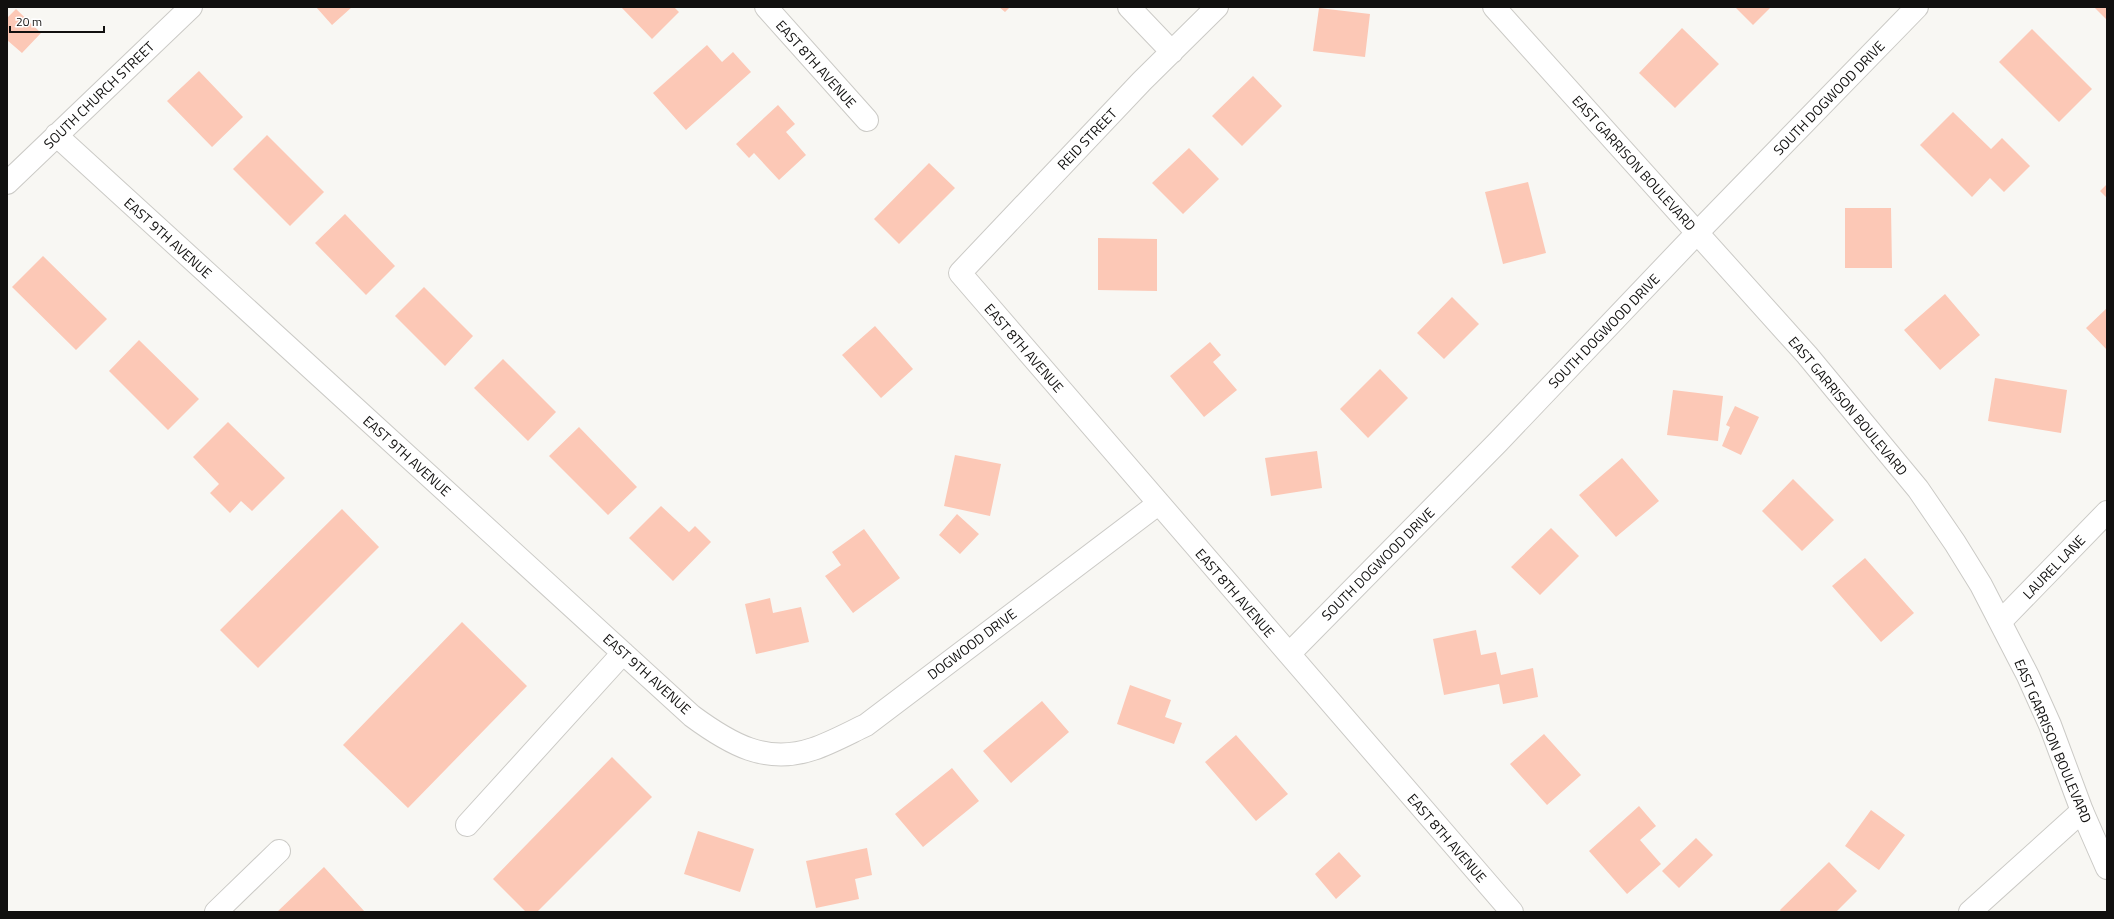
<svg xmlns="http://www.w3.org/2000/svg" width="2114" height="919" font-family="'Titillium Web',sans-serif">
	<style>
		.building { fill: #fcc8b6 }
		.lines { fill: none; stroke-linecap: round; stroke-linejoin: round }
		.minor-casing { stroke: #cbcac6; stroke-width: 24 }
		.major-casing { stroke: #cbcac6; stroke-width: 24 }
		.minor { stroke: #fff; stroke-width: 22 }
		.major { stroke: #fff; stroke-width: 22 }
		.labels { text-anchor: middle; stroke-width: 3; stroke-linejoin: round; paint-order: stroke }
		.street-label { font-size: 14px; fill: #11100f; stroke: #fff }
	</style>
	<rect width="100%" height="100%" fill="#f8f7f3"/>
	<path class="building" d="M316 7H352L332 25Z
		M621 7H674L679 12 652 39Z
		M999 7H1010L1005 12Z
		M1735 7H1771L1753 25Z
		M2094 7H2107V20Z
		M1319 8 1370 14 1365 57 1313 51Z
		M16 9 41 33 22 53 7 40V18Z
		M1682 28 1719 64 1675 108 1639 73Z
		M2032 29 2092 89 2059 122 1999 62Z
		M707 45 722 62 733 52 751 72 686 130 653 93Z
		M199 71 243 117 212 147 167 101Z
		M1253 76 1282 106 1242 146 1212 116Z
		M778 105 795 124 786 132 806 155 779 180 754 153 749 158 736 144Z
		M1953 112 1991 149 2002 138 2030 166 2004 192 1990 178 1972 197 1920 145Z
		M267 135 324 192 290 226 233 169Z
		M1189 148 1219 179 1183 214 1152 183Z
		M929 163 955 188 899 244 874 219Z
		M1528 182 1546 253 1503 264 1485 192Z
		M2107 184V198L2100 191Z
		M1845 208H1891L1892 268H1845Z
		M345 214 395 266 366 295 315 243Z
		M1098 238 1157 239V291L1098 290Z
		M43 256 107 319 76 350 12 287Z
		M424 287 473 336 445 366 395 316Z
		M1945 294 1980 335 1940 370 1904 330Z
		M1452 297 1479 324 1444 359 1417 333Z
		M2107 308V350L2086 328Z
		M875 326 913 369 881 398 842 355Z
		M139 340 199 399 168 430 109 371Z
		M1210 342 1221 355 1213 362 1237 390 1204 417 1170 376Z
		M503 359 556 412 528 441 474 388Z
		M1380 369 1408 398 1368 438 1340 409Z
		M1995 378 2067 390 2061 433 1988 421Z
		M1673 390 1723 396 1718 441 1667 435Z
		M1735 406 1759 417 1741 455 1722 446 1730 427 1726 425Z
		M228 422 285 478 252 511 241 501 230 513 210 493 219 484 193 457Z
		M579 427 637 487 608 515 549 456Z
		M1317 451 1322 488 1271 496 1265 458Z
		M955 455 1001 464 990 516 944 506Z
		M1622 458 1659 501 1616 537 1579 495Z
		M1793 479 1834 520 1802 551 1762 511Z
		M661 506 689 532 695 526 711 542 673 581 629 538Z
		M342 509 379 547 258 668 220 630Z
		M957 514 979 534 960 554 939 535Z
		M1551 528 1579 556 1540 595 1511 567Z
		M864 529 900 578 853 613 825 576 841 565 832 552Z
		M1865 558 1914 613 1881 642 1832 586Z
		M770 598 773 613 801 607 809 642 756 654 745 604Z
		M462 622 527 686 408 808 343 745Z
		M1476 630 1481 655 1496 652 1501 675 1533 668 1538 697 1503 704 1499 684 1444 695 1433 639Z
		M1130 685 1171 700 1165 717 1182 723 1174 744 1117 724Z
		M1042 701 1069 732 1011 783 983 751Z
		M1544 734 1581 775 1547 805 1510 764Z
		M1236 735 1288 794 1256 821 1205 762Z
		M612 757 652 797 537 912H526L493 879Z
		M952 768 979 801 923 847 895 814Z
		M1639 806 1656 826 1640 840 1661 864 1627 894 1589 851Z
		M1871 810 1905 835 1879 870 1845 846Z
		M698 831 754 849 740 892 684 874Z
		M1696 838 1713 855 1679 888 1662 871Z
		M867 848 872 875 855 879 859 899 816 908 806 861Z
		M1339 852 1361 876 1336 899 1315 874Z
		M1829 862 1857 891 1836 912H1781L1780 910Z
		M324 867 365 912H277Z"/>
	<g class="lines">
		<g class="minor-casing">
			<path id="minor" d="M766 7 867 120
				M1129 7 1172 52
				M1217 7 1142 81 960 273 1512 912
				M56 135 692 716C730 744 766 765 813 749 831 743 849 733 866 725L1158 504
				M7 183 191 7
				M2001 621 2107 512
				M1289 654 1498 442 1697 233 1917 7
				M467 825 623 653
				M216 912 279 851
				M1970 912 2082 811"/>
		</g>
		<g class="major-casing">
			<path id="major" d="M1494 7 1807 355 1918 489 1955 543 1981 585 2028 676 2050 725 2082 811 2107 868"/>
		</g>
		<use href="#minor" class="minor"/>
		<use href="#major" class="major"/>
	</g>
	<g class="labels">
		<g class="street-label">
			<text transform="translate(816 64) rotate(48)" y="5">EAST 8TH AVENUE</text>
			<text transform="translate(99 95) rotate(-44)" y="5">SOUTH CHURCH STREET</text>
			<text transform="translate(1829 98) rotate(-46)" y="5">SOUTH DOGWOOD DRIVE</text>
			<text transform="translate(1087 139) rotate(-46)" y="5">REID STREET</text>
			<text transform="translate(1634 163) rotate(48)" y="5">EAST GARRISON BOULEVARD</text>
			<text transform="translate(168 238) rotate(42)" y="5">EAST 9TH AVENUE</text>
			<text transform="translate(1604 331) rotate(-46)" y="5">SOUTH DOGWOOD DRIVE</text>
			<text transform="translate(1024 348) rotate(49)" y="5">EAST 8TH AVENUE</text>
			<text transform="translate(1848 406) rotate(50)" y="5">EAST GARRISON BOULEVARD</text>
			<text transform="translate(407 456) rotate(42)" y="5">EAST 9TH AVENUE</text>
			<text transform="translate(1378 564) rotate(-45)" y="5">SOUTH DOGWOOD DRIVE</text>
			<text transform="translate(2054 567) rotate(-46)" y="5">LAUREL LANE</text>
			<text transform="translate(1235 593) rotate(49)" y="5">EAST 8TH AVENUE</text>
			<text transform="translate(972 644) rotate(-37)" y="5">DOGWOOD DRIVE</text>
			<text transform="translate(647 674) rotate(42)" y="5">EAST 9TH AVENUE</text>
			<text transform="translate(2053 741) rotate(67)" y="5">EAST GARRISON BOULEVARD</text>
			<text transform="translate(1447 838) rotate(49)" y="5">EAST 8TH AVENUE</text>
		</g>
	</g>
	<rect width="2114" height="919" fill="none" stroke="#11100f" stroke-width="16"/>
	<path d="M10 26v6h94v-6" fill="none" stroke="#11100f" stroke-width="2"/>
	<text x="16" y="26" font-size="12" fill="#11100f" stroke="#ffffff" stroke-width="3" paint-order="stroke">20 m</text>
</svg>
